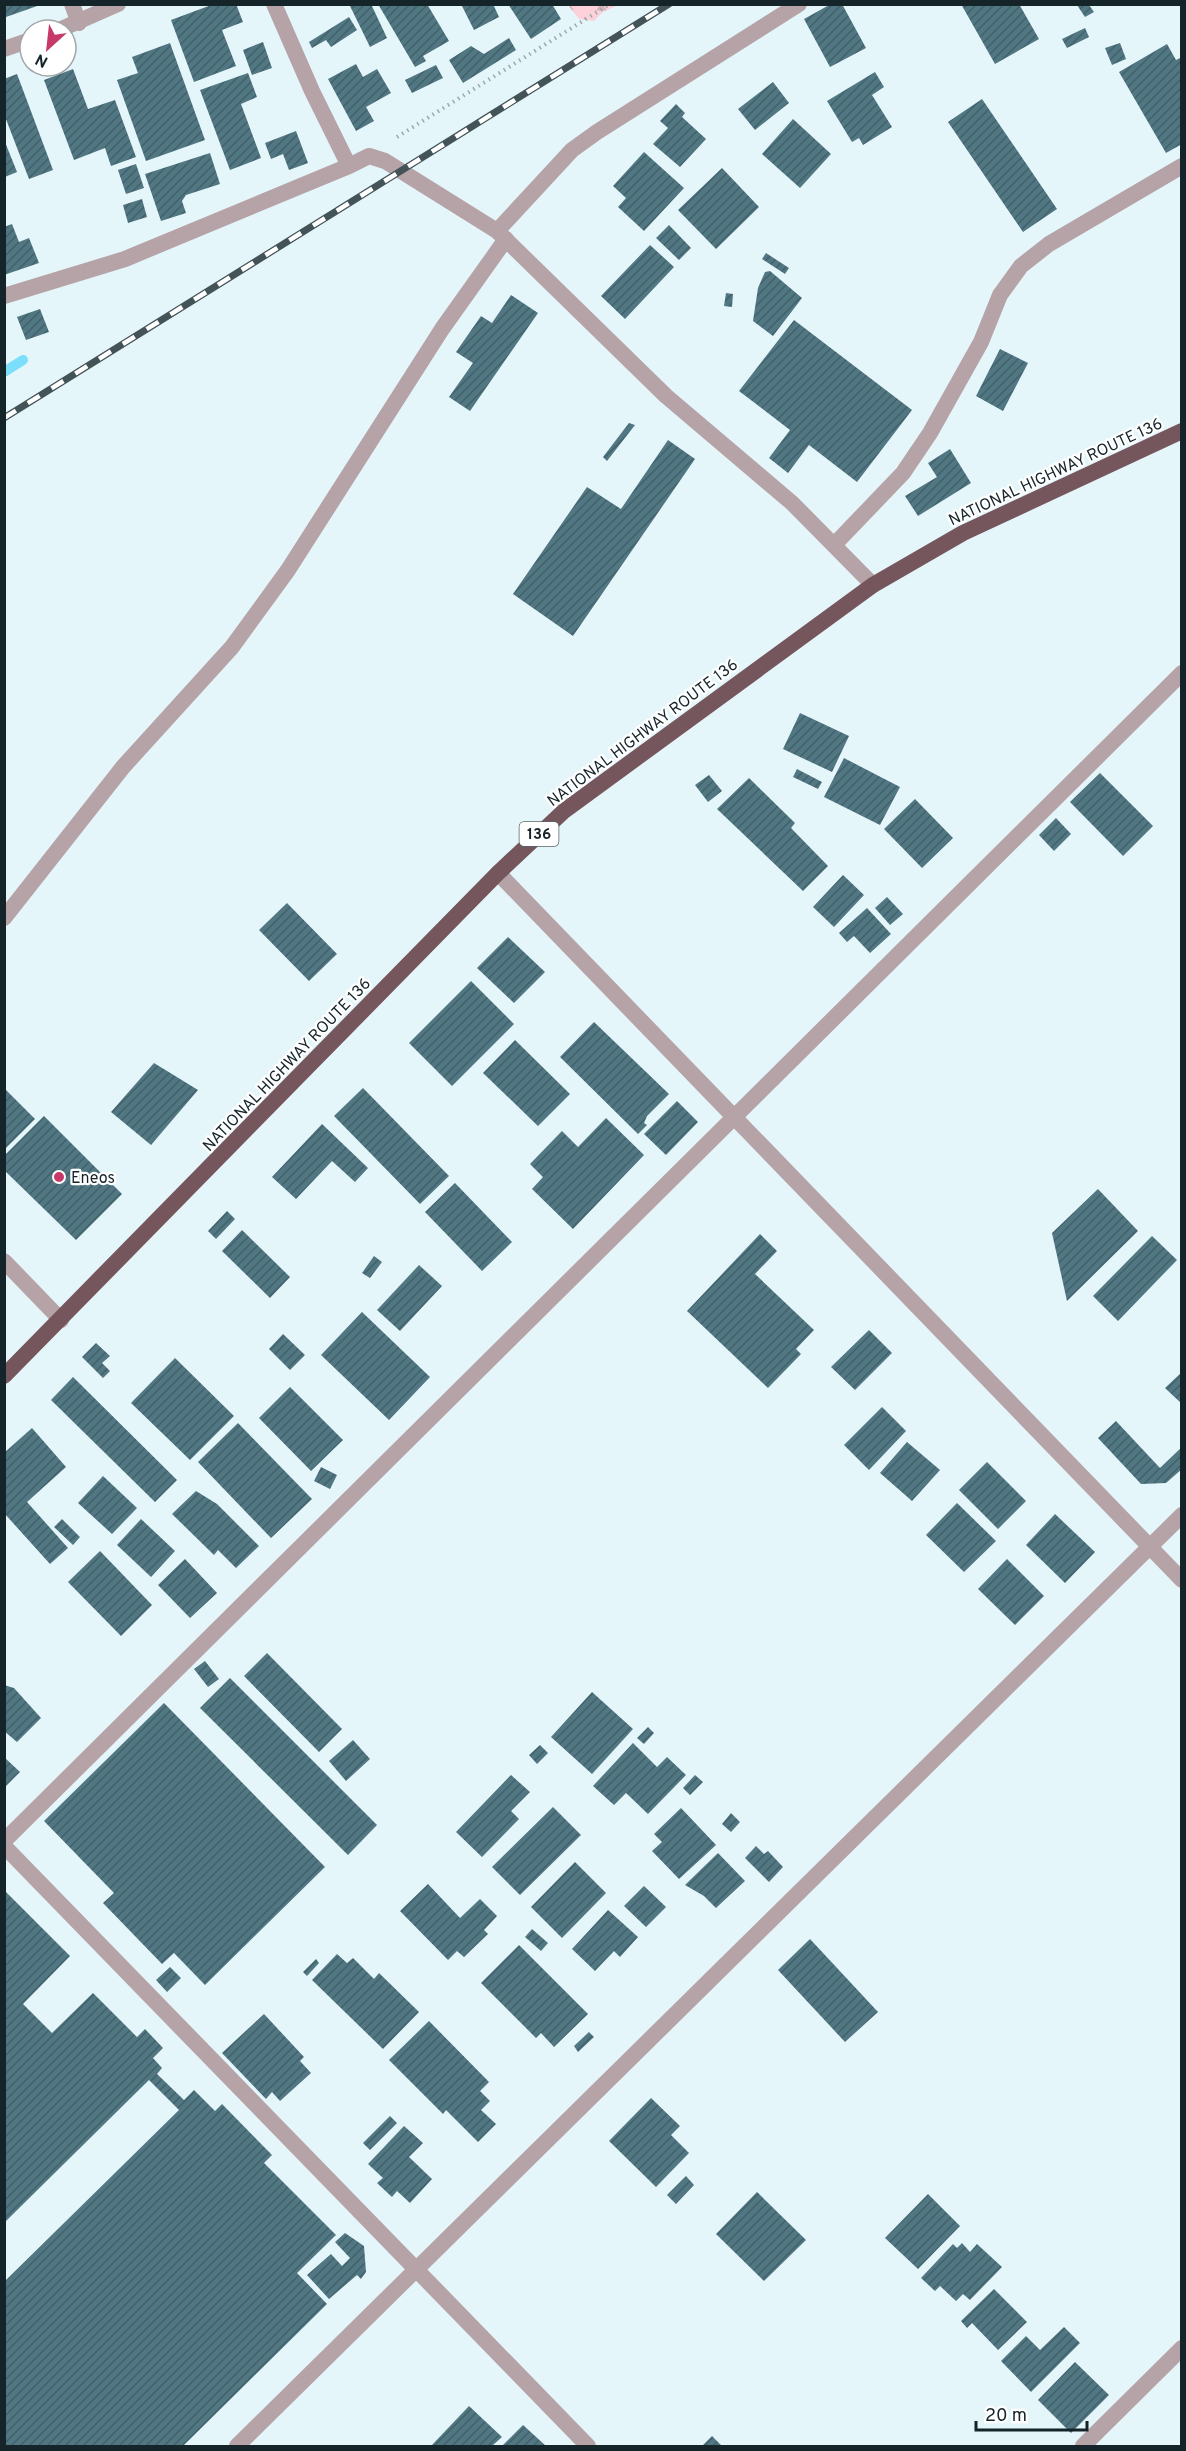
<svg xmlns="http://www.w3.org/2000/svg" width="1186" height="2451" font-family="Overpass,sans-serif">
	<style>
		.forest { fill: url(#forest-firs) }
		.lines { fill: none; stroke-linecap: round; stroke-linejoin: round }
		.stream { stroke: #7bdffc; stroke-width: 10 }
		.building { fill: url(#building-hatch) }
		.path { stroke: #99aaaf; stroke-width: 4; stroke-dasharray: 1.5 4.5; stroke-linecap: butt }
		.service { stroke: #b5a3a7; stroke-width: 16 }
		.minor { stroke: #b5a3a7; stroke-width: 16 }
		.trunk { stroke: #76565d; stroke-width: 16 }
		.rail-casing { stroke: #435358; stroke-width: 7 }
		.rail { stroke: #fff; stroke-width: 4.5; stroke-dasharray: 14; stroke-linecap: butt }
		.poi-dot { fill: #c63969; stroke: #fff; stroke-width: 2 }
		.labels { text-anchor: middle; stroke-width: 4.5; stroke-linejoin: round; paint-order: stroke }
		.shield { fill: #fff; stroke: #5a6669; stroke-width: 1.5 }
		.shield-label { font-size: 15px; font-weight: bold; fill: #142429 }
		.street-label { font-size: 16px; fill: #142429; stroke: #fff }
		.poi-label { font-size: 16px; fill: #142429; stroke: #fff; text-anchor: start }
	</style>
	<defs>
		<pattern id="forest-firs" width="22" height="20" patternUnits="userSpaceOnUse" patternTransform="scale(1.5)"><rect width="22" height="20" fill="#fdd1da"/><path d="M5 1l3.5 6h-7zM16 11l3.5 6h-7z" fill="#d8b3bb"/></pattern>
		<pattern id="building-hatch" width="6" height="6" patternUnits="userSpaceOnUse" patternTransform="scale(1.5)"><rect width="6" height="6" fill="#517783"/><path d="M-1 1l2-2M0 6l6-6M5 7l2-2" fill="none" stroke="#42616b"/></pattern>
	</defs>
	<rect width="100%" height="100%" fill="#e5f6fb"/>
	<path class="forest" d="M568 5V4L619 5 603 12 594 21 579 19Z"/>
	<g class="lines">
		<path class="stream" d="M4 372 23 360"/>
	</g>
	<path class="building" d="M4 4H40V5L6 17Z
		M214 4H236L243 22 222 30 236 66 194 82 171 20Z
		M354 4H371L387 38 370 47 350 6Z
		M378 4H427L449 41 423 56 426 61 415 67Z
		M461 4H493L499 17 474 30Z
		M508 4H552L561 19 531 39Z
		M831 4H842L866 48 830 67 804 19Z
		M961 4H1019L1039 39 995 64Z
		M1077 5H1089L1094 12 1085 17Z
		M349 17 357 30 331 47 326 40 312 48 309 42Z
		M1085 28 1089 37 1067 48 1062 39Z
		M509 38 516 50 463 83 449 60 471 46 484 54Z
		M263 42 272 68 252 75 243 50Z
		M170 43 205 140 146 161 117 80 138 73 132 57Z
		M1120 43 1126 59 1112 65 1105 48Z
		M1167 44 1176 60 1182 57V144L1166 153 1119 72Z
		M356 64 363 77 377 69 391 93 366 107 374 121 356 131 328 79Z
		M436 65 443 78 412 93 405 80Z
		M73 69 88 109 115 100 136 157 111 166 105 148 74 160 44 80Z
		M875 72 884 87 872 95 892 127 863 145 859 138 852 142 827 101Z
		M248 73 257 97 241 104 261 158 230 170 200 90Z
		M17 74 53 170 29 179 4 114V79Z
		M773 82 789 103 755 130 738 109Z
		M982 99 1057 209 1023 232 948 122Z
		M676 104 685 113 682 117 706 139 680 167 653 144 668 128 660 121Z
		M793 119 831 154 800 188 762 154Z
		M296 131 308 163 289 170 283 154 271 159 265 143Z
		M5 142 17 172 5 177Z
		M644 152 684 188 644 231 618 207 626 198 613 186Z
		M210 153 220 184 186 195 182 201 186 213 161 221 145 174Z
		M136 164 144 188 126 194 118 170Z
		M722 168 759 207 716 249 678 210Z
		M142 199 147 217 128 223 123 205Z
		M12 224 19 242 29 238 39 263 4 275V227Z
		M669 225 691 248 679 260 656 238Z
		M650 245 674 267 625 319 601 296Z
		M766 253 789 268 785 274 762 259Z
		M770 271 802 298 773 336 753 321 758 288 765 272Z
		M726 293 733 294 732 307 724 306Z
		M511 295 538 313 470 411 449 397 473 363 456 352 481 316 492 323Z
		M40 309 49 332 26 340 17 317Z
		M794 320 912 410 857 482 809 445 788 473 769 458 790 430 739 391Z
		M1000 349 1028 363 1003 411 976 396Z
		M629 423 635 425 607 461 603 457Z
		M668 440 695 459 573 636 513 594 587 487 621 509Z
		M950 449 971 483 918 516 905 496 937 477 928 463Z
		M800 713 849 736 832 772 783 749Z
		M844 758 900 787 880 825 824 797Z
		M797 769 822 782 818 789 793 777Z
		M1100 773 1153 826 1123 856 1070 802Z
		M709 775 722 791 708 802 695 785Z
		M749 778 795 823 791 828 828 866 803 891 717 809Z
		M915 799 953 838 922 868 884 829Z
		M1056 818 1071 834 1054 851 1039 835Z
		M843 875 864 895 834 927 813 907Z
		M887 897 903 914 890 925 875 908Z
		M287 903 337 954 309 981 259 930Z
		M867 908 891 934 870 953 854 936 847 942 839 933Z
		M508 937 545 972 514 1003 477 968Z
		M471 981 514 1024 452 1086 409 1043Z
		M594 1022 669 1094 647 1116 644 1123 647 1125 638 1134 560 1057Z
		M515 1040 570 1094 538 1126 483 1073Z
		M154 1063 198 1090 151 1145 111 1112Z
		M4 1088 35 1119 4 1150Z
		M363 1088 449 1176 420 1204 334 1116Z
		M677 1101 698 1122 666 1155 644 1134Z
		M44 1116 122 1194 76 1240 4 1170V1156Z
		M606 1118 644 1155 573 1229 532 1189 543 1177 530 1164 562 1131 578 1147Z
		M322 1124 368 1168 355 1182 332 1161 296 1199 272 1177Z
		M455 1183 512 1242 482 1271 425 1212Z
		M1098 1189 1138 1231 1067 1301 1052 1233Z
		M227 1211 235 1219 216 1239 208 1231Z
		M242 1230 290 1277 270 1298 222 1251Z
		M760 1234 777 1251 755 1274 814 1330 796 1349 801 1354 768 1388 687 1311Z
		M1152 1236 1177 1260 1118 1321 1093 1296Z
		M374 1256 382 1262 370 1278 362 1273Z
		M419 1265 442 1286 400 1331 377 1310Z
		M362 1312 430 1377 389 1420 321 1355Z
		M869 1330 892 1353 855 1390 831 1367Z
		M283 1334 305 1355 290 1370 269 1349Z
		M96 1343 110 1356 102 1363 110 1371 103 1378 82 1357Z
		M175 1358 234 1416 190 1460 131 1403Z
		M1182 1372V1404L1165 1388Z
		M73 1377 177 1480 155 1502 51 1400Z
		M290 1387 343 1440 311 1471 259 1418Z
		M882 1407 906 1431 869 1470 844 1445Z
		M1116 1421 1160 1468 1182 1447V1469L1166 1483 1141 1484 1098 1438Z
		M238 1423 312 1499 271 1538 198 1462Z
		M32 1428 66 1467 27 1502 68 1548 50 1564 4 1513V1453Z
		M907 1442 940 1470 912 1501 880 1473Z
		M987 1462 1026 1501 998 1529 959 1490Z
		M321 1467 337 1475 330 1489 314 1481Z
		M103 1476 137 1508 112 1534 78 1503Z
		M196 1491 217 1504 259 1546 236 1568 218 1550 214 1555 172 1514Z
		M957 1503 996 1541 964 1572 926 1535Z
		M1055 1514 1095 1552 1065 1583 1026 1545Z
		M62 1519 80 1537 73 1545 54 1527Z
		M141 1519 175 1551 151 1577 117 1545Z
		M100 1551 152 1605 121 1636 68 1582Z
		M185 1559 217 1593 190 1618 158 1585Z
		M1007 1559 1044 1596 1015 1625 978 1589Z
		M267 1653 342 1729 319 1752 244 1676Z
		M205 1661 219 1679 208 1687 194 1669Z
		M230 1678 377 1825 348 1855 200 1708Z
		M4 1685 14 1688 41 1718 17 1742 4 1731Z
		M592 1692 633 1729 592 1774 551 1737Z
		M164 1703 325 1867 205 1985 174 1953 162 1964 103 1903 114 1893 44 1821Z
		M648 1727 654 1733 644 1744 637 1738Z
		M353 1740 370 1759 346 1781 329 1761Z
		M633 1743 657 1767 667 1757 686 1775 648 1814 626 1793 614 1805 593 1786Z
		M540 1745 548 1753 537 1764 529 1755Z
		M4 1757 20 1772 4 1788Z
		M511 1775 530 1792 511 1811 519 1819 482 1857 456 1832Z
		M695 1775 703 1782 690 1795 683 1788Z
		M553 1807 581 1835 520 1895 492 1867Z
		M681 1808 716 1845 679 1879 652 1851 662 1842 654 1834Z
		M731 1813 740 1822 731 1832 722 1824Z
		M756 1846 764 1854 768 1851 783 1867 769 1882 745 1858Z
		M718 1853 745 1881 716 1908 704 1896 685 1885Z
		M575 1862 606 1893 562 1938 531 1907Z
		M428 1884 460 1918 480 1899 497 1916 484 1930 488 1934 464 1957 457 1951 448 1960 400 1911Z
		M644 1886 666 1907 646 1927 624 1906Z
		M4 1890 70 1956 23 2004 52 2033 93 1993 137 2037 145 2029 163 2048 153 2058 162 2068 157 2074 184 2100 194 2090 215 2111 222 2104 272 2155 264 2163 336 2235 297 2273 327 2304 183 2446H4V2282L179 2110 149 2080 4 2223Z
		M608 1910 638 1937 620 1957 614 1951 595 1971 572 1949Z
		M532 1929 548 1943 541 1951 525 1937Z
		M810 1939 878 2012 845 2042 778 1970Z
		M519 1945 588 2014 554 2047 541 2033 536 2038 481 1983Z
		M337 1954 347 1963 353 1958 374 1979 379 1973 419 2012 383 2049 312 1980Z
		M316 1959 319 1963 307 1976 303 1972Z
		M170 1967 181 1978 167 1992 156 1980Z
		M264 2014 304 2057 300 2061 311 2073 280 2101 272 2092 266 2099 222 2053Z
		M429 2021 489 2082 480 2091 490 2101 481 2110 496 2124 478 2142 446 2110 443 2114 389 2060Z
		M589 2032 594 2037 578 2052 574 2046Z
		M651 2098 680 2126 671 2135 689 2153 656 2187 609 2141Z
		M390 2116 397 2123 370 2150 363 2143Z
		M404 2126 423 2143 409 2157 432 2179 410 2203 397 2191 392 2197 377 2183 383 2178 368 2164Z
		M686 2176 694 2185 676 2204 667 2195Z
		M757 2192 806 2240 764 2281 716 2234Z
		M928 2194 960 2226 918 2269 885 2238Z
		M345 2233 364 2246 366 2272 361 2279 357 2275 329 2299 307 2275 331 2254 342 2266 350 2258 335 2242Z
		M962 2243 970 2252 977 2244 1002 2267 970 2300 963 2294 956 2301 940 2286 935 2291 921 2278 953 2244 957 2248Z
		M994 2289 1027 2322 998 2350 972 2323 967 2328 961 2321Z
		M1064 2327 1080 2343 1031 2392 1001 2361 1026 2336 1040 2350Z
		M1075 2362 1109 2395 1071 2433 1038 2400Z
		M469 2406 502 2437 492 2446H434L432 2445Z
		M523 2425 546 2446H502Z
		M712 2436 722 2446H702Z"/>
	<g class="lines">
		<path class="path" d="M397 137 610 4"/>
		<path class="service" d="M834 545 903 473 930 433 981 342 1000 295 1021 266 1049 244 1182 166"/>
		<path class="minor" d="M72 4 79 23
			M274 4 312 91 349 166 369 156 385 161 497 231 666 396 792 503 873 585
			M59 30 118 4
			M4 49 30 40
			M497 231 572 150 597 132 799 4
			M4 296 125 259 349 166
			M498 873 1182 1580
			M4 918 123 767 232 647 288 570 442 329 506 239
			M4 1261 61 1320
			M4 1841 1182 673
			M4 1846 588 2446
			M237 2446 1182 1515
			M1083 2446 1182 2348"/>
		<path class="trunk" d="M4 1376 498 873 564 811 873 585 963 533 1182 431"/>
		<g class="rail-casing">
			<path id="rail" d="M4 418 669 4"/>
		</g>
		<use href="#rail" class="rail"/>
	</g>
	<circle class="poi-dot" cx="59" cy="1177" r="6"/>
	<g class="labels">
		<rect class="shield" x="519.5" y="822" width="39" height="24" rx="4.5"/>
		<g class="shield-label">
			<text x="539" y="839">136</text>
		</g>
		<g class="street-label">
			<text transform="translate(1055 471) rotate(-25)" y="6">NATIONAL HIGHWAY ROUTE 136</text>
			<text transform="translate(642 732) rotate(-37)" y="6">NATIONAL HIGHWAY ROUTE 136</text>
			<text transform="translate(286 1064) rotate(-46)" y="6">NATIONAL HIGHWAY ROUTE 136</text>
		</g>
		<g class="poi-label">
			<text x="71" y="1183">Eneos</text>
		</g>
	</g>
	<rect width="1186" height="2451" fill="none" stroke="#142429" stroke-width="12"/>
	<g transform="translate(48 48) rotate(207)"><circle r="28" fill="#ffffff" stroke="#a1a7a9" stroke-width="1.5"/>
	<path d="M0-4.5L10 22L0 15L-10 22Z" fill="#c63969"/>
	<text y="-9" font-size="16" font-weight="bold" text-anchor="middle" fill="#142429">N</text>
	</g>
	<path d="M976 2421v9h111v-9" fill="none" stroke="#142429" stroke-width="3"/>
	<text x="985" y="2421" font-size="18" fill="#142429" stroke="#ffffff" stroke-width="4.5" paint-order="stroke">20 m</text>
</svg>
